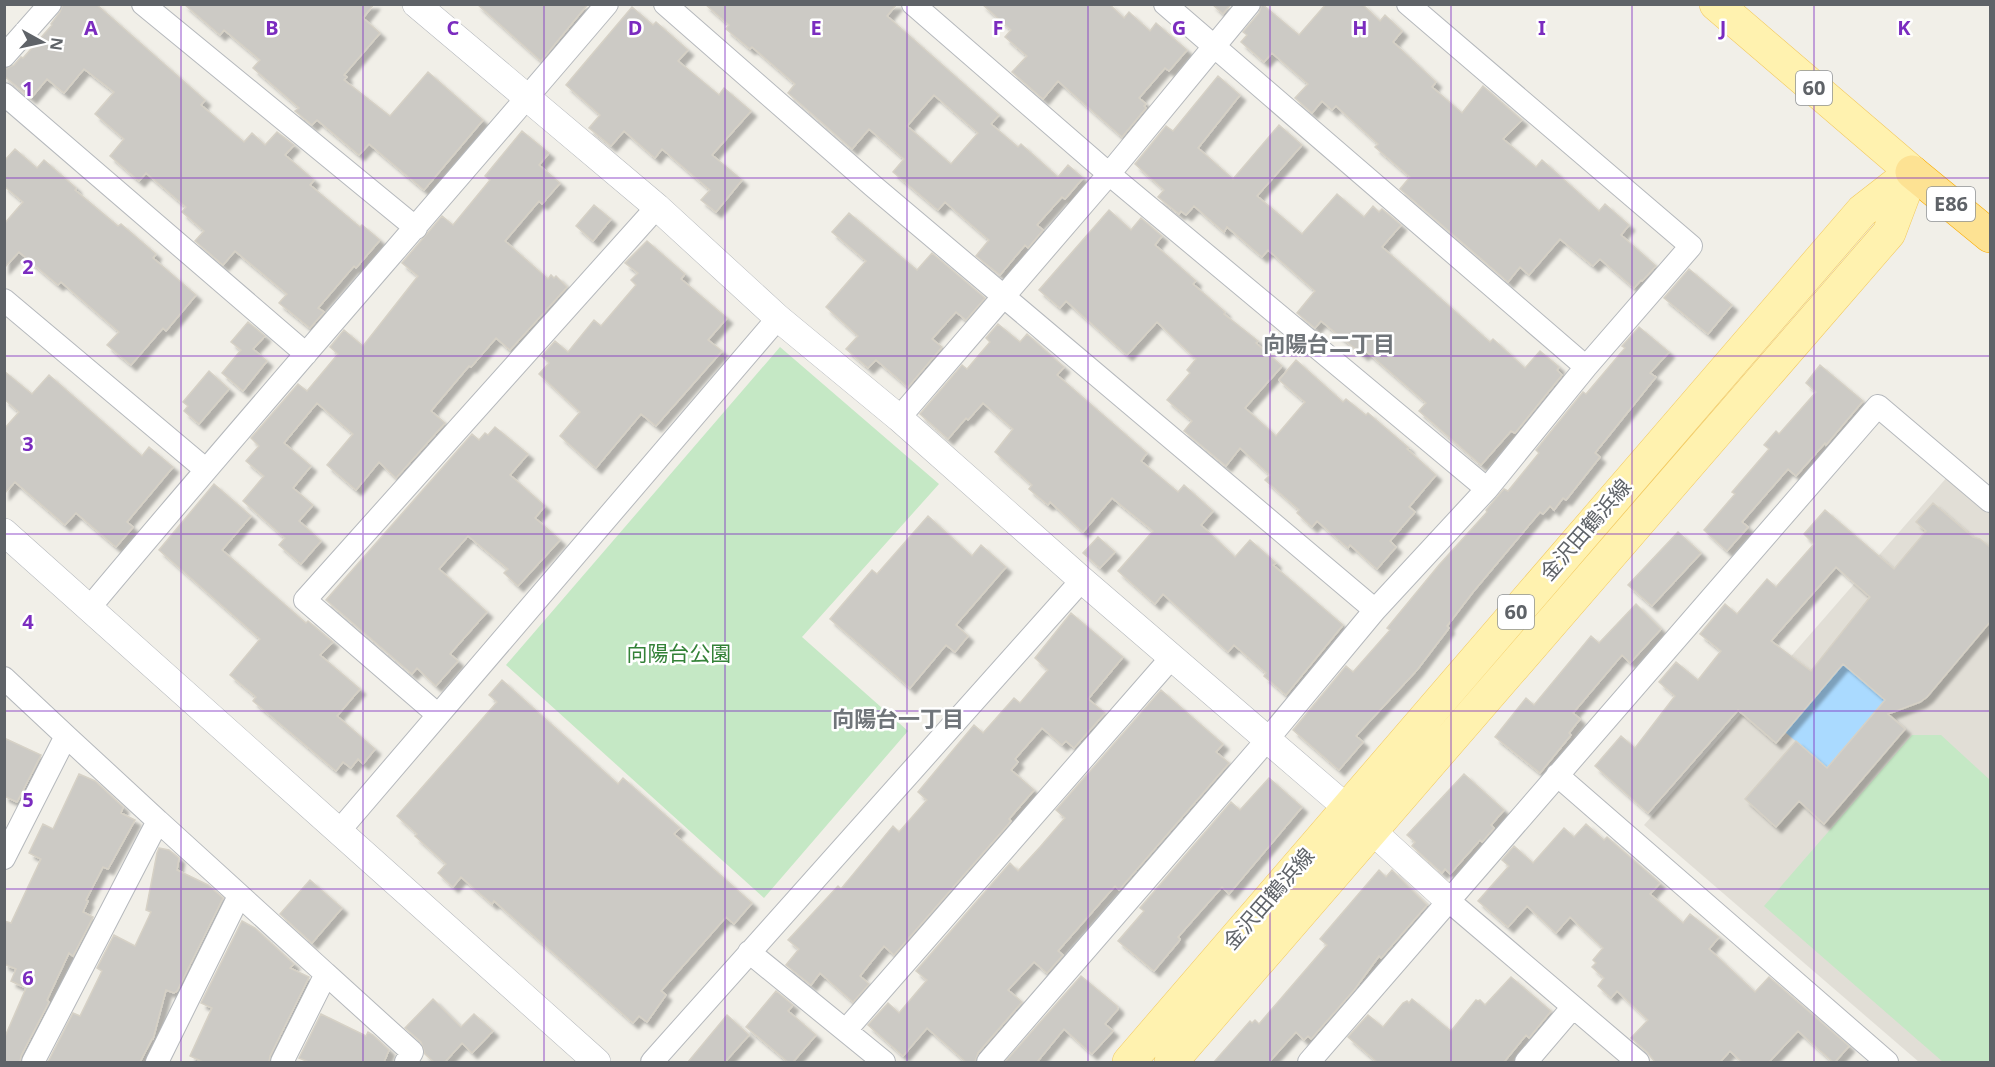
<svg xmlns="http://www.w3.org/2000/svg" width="1995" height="1067" font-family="'Noto Sans','Noto Sans JP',sans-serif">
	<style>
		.education { fill: #e1ded6 }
		.green { fill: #c5e8c5 }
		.water { fill: #aadaff }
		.building { fill: #cccac5; stroke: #d6d1c6; stroke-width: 1.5; fill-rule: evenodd; filter: url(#shadow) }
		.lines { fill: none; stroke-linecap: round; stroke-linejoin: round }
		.minor-casing { stroke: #b5b8bc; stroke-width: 24 }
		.tertiary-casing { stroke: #b5b8bc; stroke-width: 28 }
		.primary-casing { stroke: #f2c960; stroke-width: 34 }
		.motorway-casing { stroke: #f9ab00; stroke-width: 34 }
		.minor { stroke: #fff; stroke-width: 22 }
		.tertiary { stroke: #fff; stroke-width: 27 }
		.primary { stroke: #fff2af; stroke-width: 33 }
		.motorway { stroke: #fde293; stroke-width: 33 }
		.grid { fill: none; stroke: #7b2cbf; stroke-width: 1.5; stroke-opacity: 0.55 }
		.labels { text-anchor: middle; stroke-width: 5; stroke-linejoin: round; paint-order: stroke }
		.shield { fill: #fff; stroke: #8f9295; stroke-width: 1.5 }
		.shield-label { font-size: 20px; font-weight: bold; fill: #5f6368 }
		.street-label { font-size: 21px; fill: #5f6368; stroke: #fff }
		.park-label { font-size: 21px; fill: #348238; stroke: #fff }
		.neighbourhood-label { font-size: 22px; font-weight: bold; fill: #70757a; stroke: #fff }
		.grid-label { font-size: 20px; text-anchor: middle; font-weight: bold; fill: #7b2cbf; stroke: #fff; stroke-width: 5; stroke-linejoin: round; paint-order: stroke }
	</style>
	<defs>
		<filter id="shadow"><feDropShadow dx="5.5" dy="5.5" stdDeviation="1.5" flood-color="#0004"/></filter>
	</defs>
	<rect width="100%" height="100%" fill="#f1efe8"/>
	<path class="education" d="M1948 476 1990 513V1062H1919L1644 825Z"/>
	<path class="green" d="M780 347 939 484 802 637 908 731 764 898 506 665Z
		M1912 735H1941L1990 780V1062H1943L1764 906Z"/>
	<path class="water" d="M1843 664 1885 700 1827 768 1785 732Z"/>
	<path class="building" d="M63 4H96L205 100 201 105 244 142 252 133 265 145 277 132 294 145 285 155 314 180 310 185 360 227 362 225 380 240 356 268 354 266 318 308 324 312 310 328 279 303 287 294 235 251 223 265 195 241 204 231 182 212 186 207 146 173 139 181 110 156 124 139 95 114 114 92 84 69 64 93 47 79 31 98 4 76V69L14 65 21 57 23 58 52 25 51 24 60 12Z
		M184 4H374L363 18 380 33 344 75 347 77 344 80 390 116 428 72 483 120 424 190 369 144 359 155 317 120 312 125 295 111 299 108 253 68 260 60 224 30 220 35Z
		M477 4H588L541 61Z
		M705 4H897L887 16 999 115 991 124 1018 147 1021 144 1058 177 1068 165 1083 178 1065 199 1062 197 1037 225 1043 230 1028 248 1025 245 1000 275 976 256 989 240 945 202 938 210 893 172 904 159 869 129 852 149 788 93 795 84 752 47 750 49 726 29 729 25ZM934 95 978 133 951 164 907 126Z
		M982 4H1109L1124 18 1129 12 1150 31 1156 23 1187 50 1169 71 1165 68 1139 98 1146 104 1144 106 1146 108 1122 137 1058 81 1043 99 1012 72 1027 56 1005 37 1011 30Z
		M1212 4H1231L1223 14Z
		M1262 4 1299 35 1326 4H1362L1380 21 1385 15 1402 31 1393 42 1436 82 1432 87 1462 113 1483 86 1522 120 1503 139 1536 167 1542 160 1599 211 1605 204 1629 225 1621 235 1656 266 1642 281 1641 280 1634 288 1600 259 1593 266 1560 239 1529 275 1520 267 1508 282 1400 189 1410 177 1375 147 1378 144 1336 106 1332 110 1322 101 1312 113 1295 98 1308 84 1272 53 1264 62 1241 42 1247 35 1243 32 1259 13Z
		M632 7 653 25 656 22 688 50 678 61 719 95 724 88 751 111 712 155 742 180 716 212 701 200 710 190 662 149 655 158 624 131 611 146 589 128 600 115 566 85Z
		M1218 76 1240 95 1198 148 1233 179 1279 125 1302 145 1257 196 1302 234 1337 194 1364 217 1373 206 1379 212 1382 209 1401 225 1382 247 1490 342 1493 339 1525 368 1540 351 1559 367 1557 370 1562 375 1515 433 1511 431 1481 465 1419 411 1426 403 1366 351 1363 355 1321 321 1315 328 1297 313 1315 291 1268 250 1262 257 1227 227 1224 232 1194 206 1186 215 1181 211 1179 214 1158 197 1164 190 1135 164 1166 126 1173 131Z
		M522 131 549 153 539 165 560 183 542 204 539 201 505 241 548 279 551 275 554 278 556 276 567 287 510 350 496 338 471 367 469 366 431 411 445 423 396 478 379 462 356 490 327 465 353 434 317 403 284 443 311 466 293 488 313 505 299 521 321 541 301 564 279 545 285 538 243 501 264 476 246 461 259 446 251 438 298 384 307 391 338 354 330 347 344 330 363 346 418 276 402 263 442 216 453 225 490 180 485 176Z
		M15 149 37 168 44 160 76 188 75 190 118 226 121 224 156 254 153 258 196 295 166 331 163 328 131 365 107 345 119 332 61 282 58 285 19 252 4 268V224L23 202 4 186V161Z
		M594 205 611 219 593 241 576 226Z
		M1109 210 1131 230 1141 218 1162 236 1155 245 1196 281 1193 284 1225 312 1224 314 1258 341 1256 343 1282 366 1245 408 1276 436 1305 402 1279 380 1296 360 1343 402 1346 399 1366 415 1368 413 1409 448 1407 449 1436 475 1409 507 1415 512 1390 541 1396 547 1377 569 1350 545 1348 548 1317 521 1312 527 1297 513 1299 510 1265 480 1270 475 1240 448 1226 466 1184 431 1192 421 1167 400 1190 373 1187 370 1196 359 1157 322 1127 355 1066 301 1060 308 1039 290Z
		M849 213 917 270 932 253 985 298 966 320 956 312 932 339 942 347 908 387 876 360 868 368 846 349 858 336 826 307 866 261 832 232Z
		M647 241 685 274 681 279 727 318 708 340 722 351 656 426 641 414 596 468 560 436 580 412 539 374 549 363 542 356 555 341 568 352 594 320 601 326 636 285 631 280 638 273 625 263Z
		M1689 269 1732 305 1708 334 1664 298Z
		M248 322 265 336 253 349 267 361 243 391 222 373 241 350 231 342Z
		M998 324 1020 342 1027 334 1064 367 1057 375 1147 453 1141 461 1178 492 1184 485 1213 511 1201 525 1235 557 1250 540 1276 563 1273 565 1343 625 1286 695 1264 676 1266 673 1234 645 1228 652 1163 594 1155 604 1118 571 1153 531 1112 498 1083 532 1050 502 1048 505 1029 489 1032 485 995 452 1013 429 983 403 968 420 966 418 948 439 920 414 962 365 967 369 990 342 986 338Z
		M1639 327 1669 352 1650 373 1656 377 1595 453 1600 457 1566 500 1563 498 1554 510 1550 506 1543 514 1540 512 1473 592 1447 626 1449 628 1417 670 1356 736 1363 742 1339 770 1293 730 1346 666 1353 672 1390 630 1387 628 1439 565 1487 512 1486 510 1504 489 1508 491 1539 453 1536 450 1583 392 1586 394 1625 348 1622 346Z
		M1820 365 1863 401 1826 445 1825 443 1796 476 1788 469 1742 522 1748 527 1727 551 1704 530 1735 494 1732 492 1769 449 1764 445 1776 431 1779 434 1816 392 1806 383Z
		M4 371 32 394 49 375 142 456 149 447 173 467 127 522 133 527 116 547 76 513 65 525 15 482 4 494V429L19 412 4 399Z
		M209 371 229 389 199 424 184 411 188 406 183 402Z
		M495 427 528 454 510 475 545 506 535 518 560 540 518 586 504 573 508 569 468 536 439 569 487 612 450 654 458 661 436 686 417 668 412 674 326 600 472 434 479 440 485 433 488 435Z
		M214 484 251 516 222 550 306 623 308 621 333 642 320 655 360 689 337 716 375 749 363 764 358 759 351 768 343 762 336 771 253 701 256 697 230 675 260 639 159 550Z
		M1933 503 1973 537 1980 539 1990 547V622L1927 697 1920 702 1888 714 1905 729 1824 824 1799 801 1776 827 1745 799 1796 741 1827 768 1885 700 1843 664 1776 743 1738 710 1648 813 1595 766 1621 736 1635 748 1675 696 1659 682 1676 662 1698 680 1721 651 1700 634 1725 604 1737 614 1767 579 1776 587 1814 544 1804 534 1825 510 1894 569 1926 531 1916 522ZM1836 567 1870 597 1811 671 1771 641Z
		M928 516 972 556 981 545 1006 567 956 625 968 636 955 652 946 645 910 688 830 619 872 570 877 574Z
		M1678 532 1701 553 1652 606 1628 585Z
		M1098 537 1115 552 1100 568 1083 553Z
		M1636 604 1661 629 1630 663 1622 655 1573 713 1580 719 1569 733 1571 735 1540 773 1495 737 1526 698 1534 705 1591 636 1599 643Z
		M1071 613 1123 657 1088 699 1105 713 1074 748 1066 741 1062 745 1042 728 1015 759 1018 762 1011 770 1034 790 1009 819 1011 821 894 955 884 946 860 976 869 984 853 1002 820 973 811 985 786 965 799 949 788 940 838 886 841 889 893 826 899 832 927 800 918 792 974 725 983 733 1014 698 1020 703 1048 670 1035 658Z
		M502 680 618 784 623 778 680 828 674 834 752 903 734 924 726 917 661 991 666 995 647 1022 639 1016 633 1023 494 901 492 904 461 877 453 887 438 873 446 864 415 836 417 834 397 816 497 702 489 695Z
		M1161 690 1223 744 1216 752 1229 763 1119 890 1115 886 1058 951 1063 955 1047 973 1034 962 1008 990 1022 1002 978 1053 975 1062H966L927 1028 903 1056 868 1025 888 1003 899 1013 927 980 916 971 1010 863 1018 871 1040 847 1065 818 1056 810Z
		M4 738 41 755 17 802 4 796Z
		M79 774 95 781 123 807 121 813 135 820 108 869 103 867 86 900 88 901 83 912 93 917 73 956 69 953 47 1000 49 1002 21 1056 20 1062H4V1039L26 988 11 981 16 969 4 964V921L11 923 41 859 29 853 43 824 53 829Z
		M1464 774 1504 810 1491 825 1494 828 1482 842 1480 840 1450 874 1445 869 1442 873 1412 846 1415 842 1407 835Z
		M1269 778 1302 807 1229 894 1222 887 1178 937 1180 939 1179 941 1154 971 1118 941 1144 911 1140 908 1231 802 1240 810Z
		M1586 824 1604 840 1607 837 1660 883 1650 894 1683 923 1690 914 1719 937 1709 949 1755 992 1769 977 1849 1046 1835 1062H1833L1798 1031 1769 1062H1742L1730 1051 1720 1062H1655L1647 1052 1631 1038 1648 1020 1617 991 1611 998 1598 986 1604 978 1592 967 1596 963 1593 960 1603 948 1570 917 1556 933 1527 906 1508 927 1478 901 1509 866 1502 860 1514 846 1533 863 1564 828 1574 837Z
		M159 848 169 850 179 858 177 870 208 885 223 898 177 991 174 993 166 990 153 1039H152L140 1062H48L73 1013 80 1016 102 971 97 968 114 935 135 946 151 912 146 910 157 853Z
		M1379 870 1386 877 1392 870 1427 905 1381 958 1379 956 1354 990 1311 1039 1308 1036 1304 1040 1296 1032 1269 1062H1214L1250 1021 1252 1023 1255 1020 1259 1024 1327 945 1320 939Z
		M310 880 342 908 312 943 280 914Z
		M242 921 255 928 294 964 290 968 309 977 270 1056 269 1062H203L190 1056 212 1008 201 1003Z
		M1081 976 1117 1006 1118 1009 1105 1024 1113 1031 1092 1054 1064 1029 1037 1062H1005Z
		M1511 977 1551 1011 1529 1038 1526 1035 1504 1062H1377L1348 1037 1368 1015 1383 1027 1403 1003 1407 1001 1409 1003 1412 999 1451 1031 1476 1000 1478 1001 1480 1000 1485 1005Z
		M776 991 793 1005 788 1011 816 1035 793 1062H788L746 1027Z
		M433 999 461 1027 474 1014 493 1031 472 1053 462 1043 445 1062H434L425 1054 421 1042 405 1028Z
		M321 1014 366 1036 368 1032 373 1035 389 1050 384 1062H309L299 1058Z
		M727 1015 749 1035 725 1062H688Z"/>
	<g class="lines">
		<g class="minor-casing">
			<path id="minor" d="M143 4 416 228
				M665 4 873 186 1375 610
				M913 4 1109 174 1487 489
				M1165 4 1586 367
				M4 56 50 4
				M4 94 306 354
				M4 300 205 469
				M899 418 1109 174 1249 4
				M90 607C260 404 435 206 607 4
				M4 678 66 736
				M437 714 305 600 657 207
				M1557 775 1887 1062
				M158 821 326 974
				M339 831 778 318
				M4 858 66 736 158 821 33 1062
				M1449 901 1638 1062
				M749 952 884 1062
				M846 1030 1172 657
				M157 1062 239 896
				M282 1062 326 974 412 1052 406 1062
				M652 1062 1082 580
				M988 1062 1267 740 1375 610 1487 489 1586 367 1691 246 1408 4
				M1309 1062 1878 406 1990 501
				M1526 1062 1573 1007"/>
		</g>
		<g class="tertiary-casing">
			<path id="tertiary" d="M416 4 657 207 778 318 899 418 1082 580 1347 808 1449 901
				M4 532 597 1062"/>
		</g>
		<g class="primary-casing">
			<path id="primary" d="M1716 4 1912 172
				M1129 1062 1862 211 1912 172
				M1171 1062 1889 233 1912 172"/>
		</g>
		<g class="motorway-casing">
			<path id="motorway" d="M1912 172 1990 236"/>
		</g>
		<use href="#minor" class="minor"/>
		<use href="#tertiary" class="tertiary"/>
		<use href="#primary" class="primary"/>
		<use href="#motorway" class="motorway"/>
	</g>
	<path class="grid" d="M181 4V1062M363 4V1062M544 4V1062M725 4V1062M907 4V1062M1088 4V1062M1270 4V1062M1451 4V1062M1632 4V1062M1814 4V1062M4 178H1990M4 356H1990M4 534H1990M4 711H1990M4 889H1990"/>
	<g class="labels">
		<g class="shield">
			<rect x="1796" y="71" width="36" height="34" rx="4.5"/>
			<rect x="1927" y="187" width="48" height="34" rx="4.5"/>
			<rect x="1498" y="595" width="36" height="34" rx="4.5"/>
		</g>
		<g class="shield-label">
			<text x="1814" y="95">60</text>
			<text x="1951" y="211">E86</text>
			<text x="1516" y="619">60</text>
		</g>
		<g class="street-label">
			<text transform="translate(1586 530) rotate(-49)" y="7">金沢田鶴浜線</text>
			<text transform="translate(1269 899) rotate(-49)" y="7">金沢田鶴浜線</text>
		</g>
		<g class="park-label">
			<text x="679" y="661">向陽台公園</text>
		</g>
		<g class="neighbourhood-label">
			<text x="1329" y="352">向陽台二丁目</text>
			<text x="898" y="727">向陽台一丁目</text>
		</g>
	</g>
	<g class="grid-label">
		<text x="91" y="35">A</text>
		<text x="272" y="35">B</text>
		<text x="453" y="35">C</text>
		<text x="635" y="35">D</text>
		<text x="816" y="35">E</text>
		<text x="998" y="35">F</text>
		<text x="1179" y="35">G</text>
		<text x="1360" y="35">H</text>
		<text x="1542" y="35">I</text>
		<text x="1723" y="35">J</text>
		<text x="1904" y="35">K</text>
		<text x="28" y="96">1</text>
		<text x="28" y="274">2</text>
		<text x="28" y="451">3</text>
		<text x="28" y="629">4</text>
		<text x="28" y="807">5</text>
		<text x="28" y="985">6</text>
	</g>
	<rect width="1995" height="1067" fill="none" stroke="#5f6368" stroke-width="12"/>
	<g transform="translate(42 42) rotate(98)" stroke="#ffffff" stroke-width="4.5" paint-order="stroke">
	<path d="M0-4.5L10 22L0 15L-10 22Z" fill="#5f6368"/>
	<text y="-9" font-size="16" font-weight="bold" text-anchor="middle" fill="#5f6368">N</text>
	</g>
</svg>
